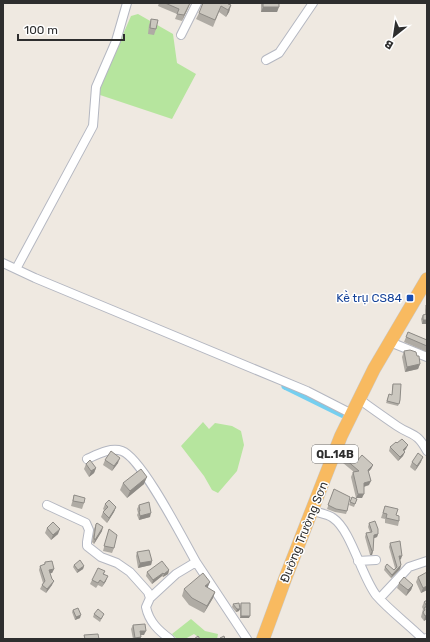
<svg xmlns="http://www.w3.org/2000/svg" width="430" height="642" font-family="Rubik,sans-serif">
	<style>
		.green { fill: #b6e59e }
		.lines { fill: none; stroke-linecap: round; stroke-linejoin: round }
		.canal { stroke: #75cff0; stroke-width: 7 }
		.minor-casing { stroke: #b4b7c1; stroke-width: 10 }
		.trunk-casing { stroke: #c9c9c9; stroke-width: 14 }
		.minor { stroke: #fff; stroke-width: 8 }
		.trunk { stroke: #f8ba60; stroke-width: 13 }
		.wall { fill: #afaba4 }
		.shaded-wall { fill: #8e8b86 }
		.building { fill: #cbc7bf; stroke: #8e8b86 }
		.transit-dot { fill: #1a4fb4; stroke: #fff; stroke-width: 1.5 }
		.labels { text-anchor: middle; stroke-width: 3; stroke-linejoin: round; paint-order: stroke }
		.shield { fill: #fff; stroke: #6d6d6d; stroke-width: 1 }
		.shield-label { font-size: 11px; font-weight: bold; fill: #2e2e2e }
		.transit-label { font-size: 12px; fill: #164399; stroke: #fff; text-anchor: end }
		.street-label { font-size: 12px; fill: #2e2e2e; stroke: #fff }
	</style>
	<rect width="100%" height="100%" fill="#efe9e1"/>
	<path class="green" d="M138 14 173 34 177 63 196 74 172 119 97 94 131 16Z
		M203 422 209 429 215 423 232 426 241 431 244 445 237 471 218 493 212 490 204 476 181 446Z
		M191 619 205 631 218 634 217 639H201L194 634 185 639H177L172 634Z"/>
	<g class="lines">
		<path class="canal" d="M285 386 350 418"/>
		<g class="minor-casing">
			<path id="minor" d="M181 35 197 3
				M266 60 279 53 313 3
				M3 263 35 278 307 391 352 414
				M16 269 93 126 96 87 116 41 127 3
				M390 342 427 357
				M359 399C371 408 384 417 397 426 412 436 417 432 427 451
				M87 459C98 454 111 447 122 451 142 458 184 541 196 562
				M47 505 86 523 89 530 87 542V546L101 557 117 563 130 572 148 592 150 598 176 574 196 562 247 639
				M313 511C319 513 328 514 333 518 351 530 361 575 376 595 390 611 408 624 423 639L427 638
				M358 561 376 560
				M150 598 146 607C149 622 159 631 170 639
				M380 598 409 567 427 561"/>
		</g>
		<g class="trunk-casing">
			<path id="trunk" d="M263 639 285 579 341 436 374 369 427 279"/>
		</g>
		<use href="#minor" class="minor"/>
		<use href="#trunk" class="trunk"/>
	</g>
	<path class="wall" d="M159 3H190L182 21 175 19 177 14 158 6Z
		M229 3V4L231 5 229 12 226 17 219 12 213 27 196 19 199 13Z
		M261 3H279L277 12H261Z
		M151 19 156 29 154 35 148 34 149 25Z
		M426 305H427V324H422L421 319 423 315 425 314V310Z
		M408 332 427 340V352L404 342Z
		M404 351 417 356 420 364 418 369 405 372 402 357Z
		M393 384 400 400 398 406 386 403 389 394 392 395V387Z
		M397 443 406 449 404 451 403 456 398 461 389 451 390 447Z
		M345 459 373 465 371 469 368 472 369 485 364 487 362 498H356L351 477 353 472H354L343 463Z
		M105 460 118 463 112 471 103 465Z
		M412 462H421L415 471 410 467Z
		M86 464 96 468 94 473 89 477 84 469Z
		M123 483 144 484 127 498 120 490Z
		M334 489 347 511 346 514 335 512 327 509Z
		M74 495 84 503 82 509 71 506Z
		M352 497 357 499 354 507 349 505Z
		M105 504 116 507 114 512 107 523 101 517 103 512 104 510 103 509Z
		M139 505 150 517 139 520 137 515 138 513 137 509Z
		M385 506 396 515 399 521 398 526 385 523V519L381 518Z
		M369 523 378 534 377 537 374 538 373 551 372 555H370L365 537 366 533 370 532 368 527Z
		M96 524 102 531 94 544 92 542 94 529Z
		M47 528 58 534 51 540 45 533Z
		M109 529 114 548 112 553 103 551Z
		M390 543 401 559 400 560 401 565 400 569 391 578 384 570 385 567 394 570 395 568 389 547Z
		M137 552 152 561 151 565 138 568 136 556Z
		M45 562 54 569 52 573H50L52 585 46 593 40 589 43 583 39 570 40 566 44 565Z
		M74 565 84 566 83 569 77 573 73 567Z
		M169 570 168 574 163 577 162 576 152 584 146 576 147 572Z
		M105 571 104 574 106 581 102 587 98 585 96 588 90 584 92 580Z
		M418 577 427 590 421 593 416 582Z
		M399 583 413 585 411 590 406 596 397 588Z
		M207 588 215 592 213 598 204 613 189 605 182 596 184 589Z
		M427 600V619L424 621 421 617 423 609 422 607 424 602Z
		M241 603 249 618H240V606Z
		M233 604 239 611 236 612 232 607Z
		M73 610 80 618 75 620 72 612Z
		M94 614 103 616 100 622 93 617Z
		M133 625 144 635H140V639H133L131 629Z"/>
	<path class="shaded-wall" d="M190 3 189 6 182 21 184 15Z
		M231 5 229 12 226 17 228 10Z
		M263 7H279L277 12H261Z
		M423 320H427V324H422Z
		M420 364 418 369 405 372 407 367Z
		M408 445 406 449 401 454 403 450Z
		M405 452 403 456 398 461 400 457Z
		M423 457 421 462 415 471 417 466Z
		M120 458 118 463 112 471 114 466Z
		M373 465 371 469 366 474 368 470Z
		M96 468 94 473 89 477 91 471Z
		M147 477 144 484 127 498 130 491Z
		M371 481 369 485 362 487 364 483Z
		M358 494H364L362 498H356Z
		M116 507 114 512 107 523 109 518Z
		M151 513 150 517 139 520 140 516Z
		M103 527 102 531 94 544 95 540Z
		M60 529 58 534 51 540 53 535Z
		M378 534 377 537 372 539 374 535Z
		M372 551H373L372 555H370Z
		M399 556H402L401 559 398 560Z
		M152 561 151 565 138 568 140 563Z
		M401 565 400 569 391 578 392 575Z
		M84 566 83 569 77 573 78 570Z
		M54 569 52 573 47 574 49 570Z
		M169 570 168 574 163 577 164 574Z
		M163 573 162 576 152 584 153 580Z
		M108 576 106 581 102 587 104 583Z
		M54 581 52 585 46 593 47 589Z
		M210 582 207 589 205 586Z
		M413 585 411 590 406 596 408 590Z
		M427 586V590L421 593 423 588Z
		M215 592 213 598 204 613 207 606Z
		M237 609H240L239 611 236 612Z
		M81 615 80 618 75 620 76 617Z
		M427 615V619L424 621 425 616Z
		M241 616H250L249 618H240Z
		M140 631H146L144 635H138Z
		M141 637 140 639H134L135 638Z"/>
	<path class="building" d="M165 3H190L184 15 177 14 179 9Z
		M203 3H229L228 4 231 5 228 10 221 6 215 20 199 13Z
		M263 3H279V7H263Z
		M151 19 158 20 156 29 150 28Z
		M426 305H427V320H423V315L427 314Z
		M408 332 427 340V346L406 337Z
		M410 350 416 352 417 356H419L420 364 407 367 404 351Z
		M393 384H401L400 400 399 404 387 401 389 394 392 395Z
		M402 439 408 445 403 450 405 452 400 457 390 447 396 442 397 443Z
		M111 451 120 458 114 466 105 460Z
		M418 453 423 457 417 466 412 462Z
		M349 454 357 461 362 455 373 465 368 470 371 481 364 483V494H358L353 472 359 471 345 459Z
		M90 460 96 468 91 471 86 464Z
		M141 469 147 477 130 491 123 483Z
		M334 489 350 497 347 511 336 509 328 505Z
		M74 495 85 498 84 503 73 501Z
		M352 497 357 499 355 504 350 502Z
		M109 500 116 507 109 518 103 512 108 507 105 504Z
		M149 502 151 513 140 516 139 511H140L139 505Z
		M385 506 398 509 396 515 399 516V521L386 518 387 514 383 513Z
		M375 521 378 529V534L374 535 373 551H372L366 533 372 532 369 523Z
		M53 522 60 529 53 535 47 528Z
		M97 523 103 527 95 540 94 538 96 524Z
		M109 529 117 535 114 548 104 546Z
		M400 541 402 556H399L401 565 392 575 385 567 387 564 394 570 397 567 390 543Z
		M149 550 152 561 140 563 137 552Z
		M80 560 84 566 78 570 74 565Z
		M52 561 54 569 49 570 52 579 54 581 47 589 42 585 45 581 40 566 45 564V562Z
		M162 561 169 570 164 574 163 573 153 580 147 572Z
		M98 568 105 571 103 574 108 576 104 583 100 580 98 583 92 580Z
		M427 572V586L423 588 418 577Z
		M203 573 210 582 205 586 215 592 207 606 192 598 184 589Z
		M404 577 413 585 408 590 399 583Z
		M427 600V615L425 616 423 612 425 610 424 608 427 606 424 602Z
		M239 603 240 609H237L233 604Z
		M241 603H250V616H241Z
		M78 608 81 615 76 617 73 610Z
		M98 609 104 614 101 619 94 614Z
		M145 624 146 631H140L141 637 135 638 133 625Z
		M98 634 99 639H85L84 635Z
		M198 636 200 639H194Z
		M224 636 225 639H220V638Z"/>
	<rect class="transit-dot" x="406" y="294" width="8" height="8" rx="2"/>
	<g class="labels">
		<rect class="shield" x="312" y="445" width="46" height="18" rx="3"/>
		<g class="shield-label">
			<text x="335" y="458">QL.14B</text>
		</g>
		<g class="transit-label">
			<text x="402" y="302">Kề trụ CS84</text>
		</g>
		<g class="street-label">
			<text transform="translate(304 532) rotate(-68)" y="4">Đường Trường Sơn</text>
		</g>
	</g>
	<rect width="430" height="642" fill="none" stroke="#2e2e2e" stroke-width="8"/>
	<g transform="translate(394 36) rotate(210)" stroke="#ffffff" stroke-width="3" paint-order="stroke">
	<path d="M0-3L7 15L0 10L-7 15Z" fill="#2e2e2e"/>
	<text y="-6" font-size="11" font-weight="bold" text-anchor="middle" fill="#2e2e2e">B</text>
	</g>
	<path d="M18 34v6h106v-6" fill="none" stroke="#2e2e2e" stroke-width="2"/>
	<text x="24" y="34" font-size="12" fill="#2e2e2e" stroke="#ffffff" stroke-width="3" paint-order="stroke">100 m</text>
</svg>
